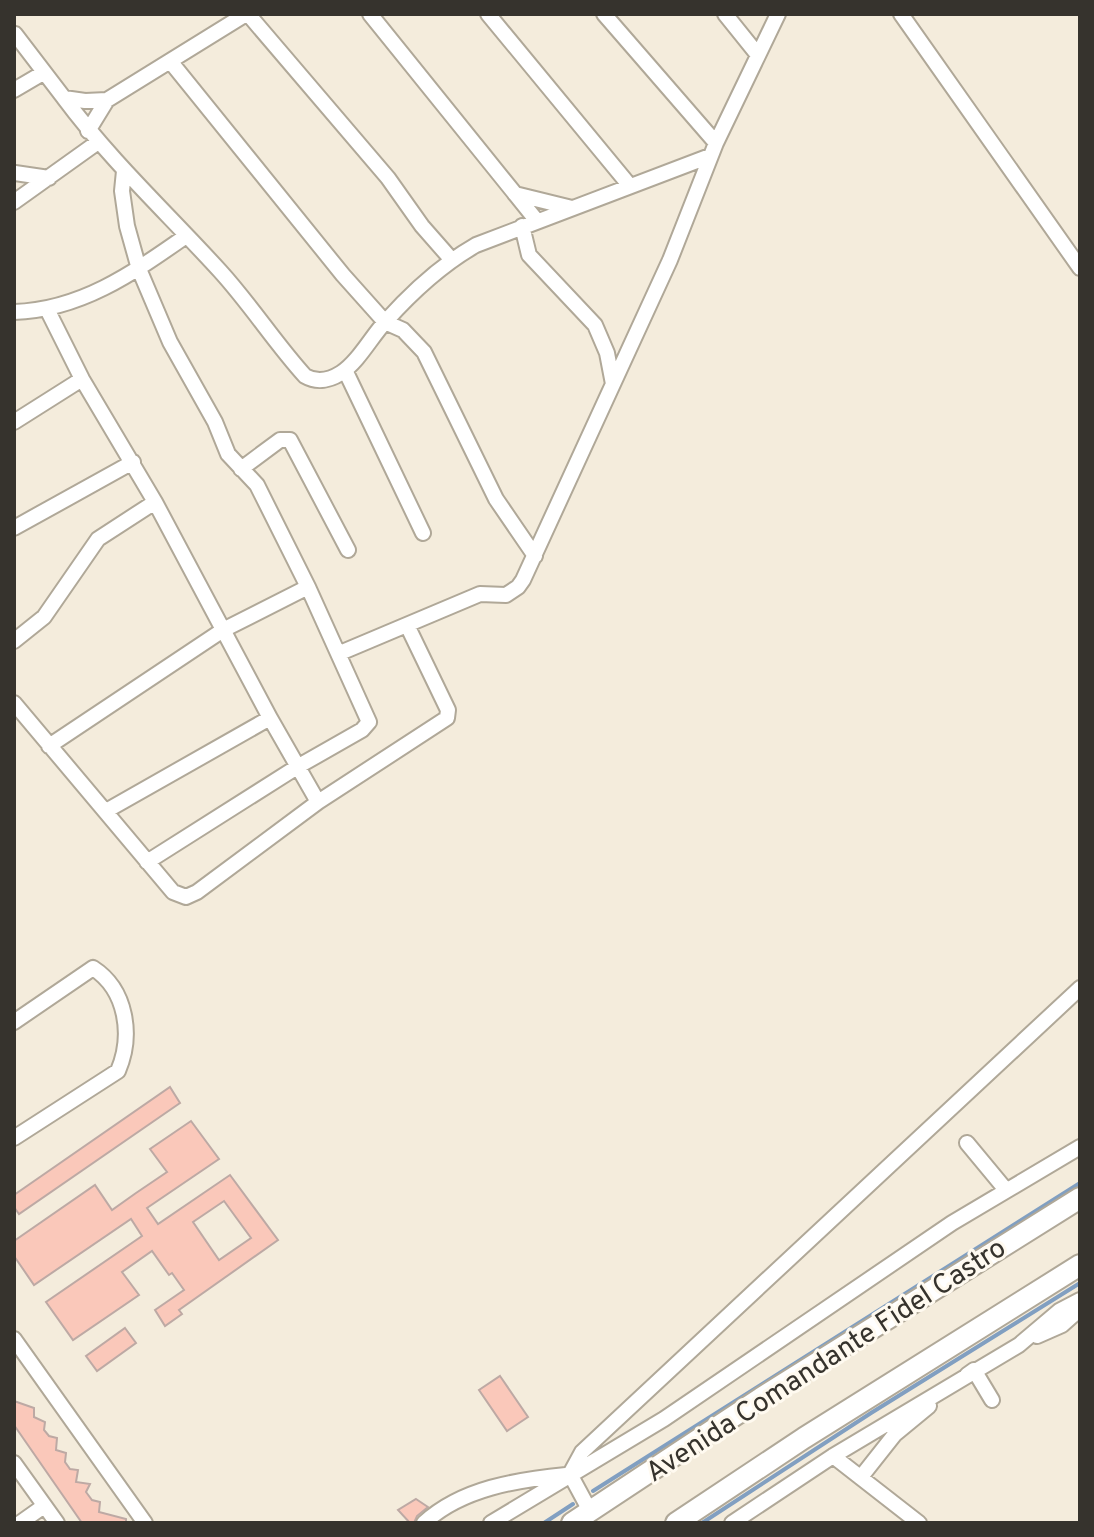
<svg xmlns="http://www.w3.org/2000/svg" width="1094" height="1537" font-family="Overpass,sans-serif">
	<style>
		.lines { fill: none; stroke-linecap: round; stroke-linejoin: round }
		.stream { stroke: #819fc1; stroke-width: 4 }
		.building { fill: #fac8ba; stroke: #bda9a4; stroke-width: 2; fill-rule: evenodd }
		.minor-casing { stroke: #b0a898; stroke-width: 18 }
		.highway-casing { stroke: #b0a898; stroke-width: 24 }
		.minor { stroke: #fff; stroke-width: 14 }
		.highway { stroke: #fff; stroke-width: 20 }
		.labels { text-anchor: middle; stroke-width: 6; stroke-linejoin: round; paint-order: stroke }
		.street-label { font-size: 28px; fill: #36332d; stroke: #fffaf0 }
	</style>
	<rect width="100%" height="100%" fill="#f4ecdc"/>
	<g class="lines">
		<path class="stream" d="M593 1491 1080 1183
			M544 1523 573 1504
			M702 1523 871 1413 1080 1283"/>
	</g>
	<path class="building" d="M170 1087 180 1103 19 1214 14 1207V1195Z
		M191 1121 219 1159 147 1208 158 1224 230 1175 278 1240 179 1310 182 1314 165 1326 155 1310 184 1290 172 1273 169 1275 152 1251 122 1272 139 1295 73 1340 46 1302 142 1236 131 1219 34 1285 14 1256V1241L95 1185 112 1210 136 1193 167 1172 150 1149ZM224 1201 251 1238 219 1260 193 1222Z
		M125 1328 136 1343 97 1371 86 1356Z
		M500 1376 528 1417 507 1431 479 1390Z
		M14 1401 34 1408V1417L45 1422 44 1430 49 1436 57 1438 56 1450 66 1453 65 1462 70 1469 78 1470 76 1482 90 1484 86 1492 92 1500 100 1502 99 1512 126 1519V1523H82L14 1425Z
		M416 1499 428 1507 417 1516 414 1523H410L398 1510Z"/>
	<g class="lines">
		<g class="minor-casing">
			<path id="minor" d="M248 14 388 178 422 226 451 259
				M370 14 537 221
				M488 14 630 186
				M604 14 716 143
				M725 14 758 55
				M901 14 1080 268
				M15 34 64 98 85 101 107 100
				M170 61 343 275 385 322 403 330 424 352 496 499 535 556
				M14 90 43 73
				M64 98C111 161 168 214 220 271 251 305 275 343 305 376 317 383 330 380 341 373 359 361 371 337 386 321 412 292 441 265 476 245L710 156
				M88 131 107 100 246 14
				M124 171 122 191 127 226 139 269 170 342 215 422 228 454 257 485 308 587 369 722 362 730 297 767 147 862
				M15 173 49 178
				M515 194 572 208
				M14 202 98 142
				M522 226 529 255 595 325 607 353 613 384
				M47 309 82 379 155 502 270 718 318 802
				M14 312C81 310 133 273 186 236
				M345 370 423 533
				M14 422 82 379
				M241 469 280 440H290L348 550
				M14 528 133 462
				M14 641 44 617 98 539 155 502
				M340 653 480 594 506 595 518 587 523 580 670 260 716 143 778 14
				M14 703 173 892 186 897 197 892 318 802 447 718 448 710 407 625
				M49 746 223 630 308 587
				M106 811 270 718
				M14 1022 93 968C127 990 133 1036 118 1071L14 1138
				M967 1143 1006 1190
				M1037 1336 1062 1325 1080 1309
				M14 1339 145 1523
				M967 1375 974 1370 992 1400
				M833 1456 919 1523
				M14 1463 57 1523
				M570 1474 582 1452 1080 988
				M570 1474 590 1511
				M861 1477 895 1434 929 1406
				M20 1523 44 1506
				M424 1523C462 1488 517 1480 566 1475
				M491 1523 664 1419 952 1223 1080 1147
				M732 1523 833 1456 1019 1345 1059 1311 1080 1300"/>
		</g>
		<g class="highway-casing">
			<path id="highway" d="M572 1523 761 1398 1080 1198
				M676 1523 804 1438 1080 1265"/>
		</g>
		<use href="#minor" class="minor"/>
		<use href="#highway" class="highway"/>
	</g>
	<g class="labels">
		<g class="street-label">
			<text transform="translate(825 1359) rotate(-33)" y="10">Avenida Comandante Fidel Castro</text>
		</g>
	</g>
	<rect width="1094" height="1537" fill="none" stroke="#36332d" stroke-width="32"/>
</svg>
